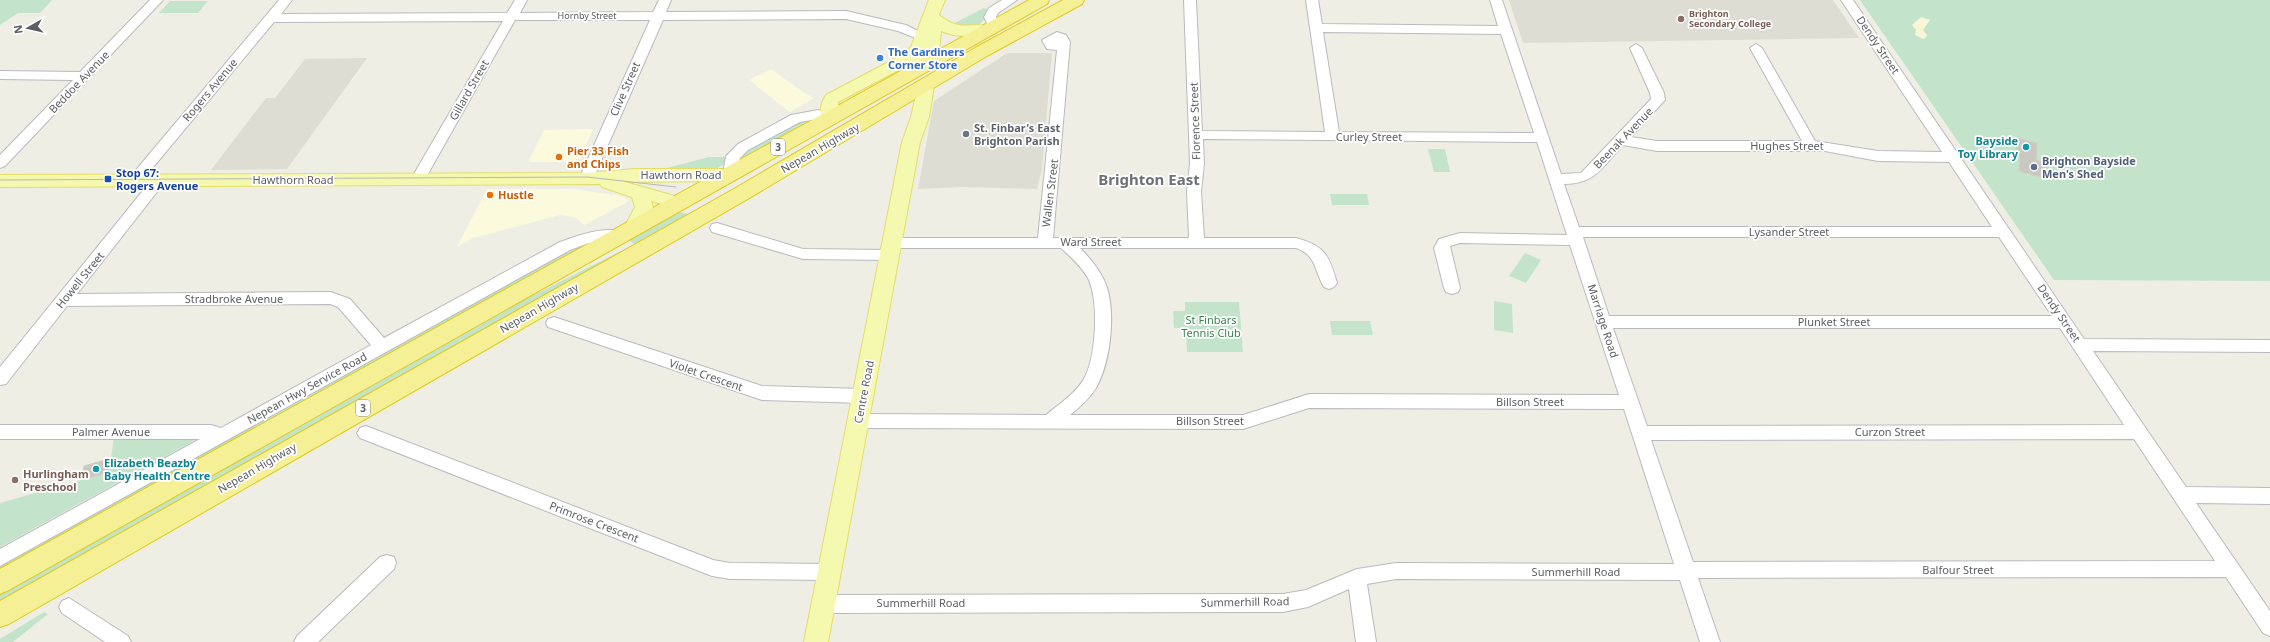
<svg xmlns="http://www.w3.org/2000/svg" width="2270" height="642" font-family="'Noto Sans',sans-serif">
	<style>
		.commercial { fill: #fbfadc }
		.education { fill: #ddddd3 }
		.green { fill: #c3e3ca }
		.sand { fill: #f7f7d6 }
		.building { fill: #c9c8c2; stroke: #d2d0c3 }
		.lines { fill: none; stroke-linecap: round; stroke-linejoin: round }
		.minor-casing { stroke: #b9babf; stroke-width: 2 }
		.major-casing { stroke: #e6dd65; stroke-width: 2 }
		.highway-casing { stroke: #e0cb12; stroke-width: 2 }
		.minor { fill: #fff; fill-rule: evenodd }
		.major { fill: #f5f9af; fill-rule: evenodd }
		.highway { fill: #f5f095; fill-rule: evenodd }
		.tram { stroke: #b7b7b8; stroke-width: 1 }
		.education-dot { fill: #8d6e63; stroke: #fff; stroke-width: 1.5 }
		.shop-dot { fill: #3f7fe0; stroke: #fff; stroke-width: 1.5 }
		.worship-dot { fill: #6b7280; stroke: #fff; stroke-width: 1.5 }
		.culture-dot { fill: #0f9aa8; stroke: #fff; stroke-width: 1.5 }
		.food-dot { fill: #e8710a; stroke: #fff; stroke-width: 1.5 }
		.service-dot { fill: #5c6f8a; stroke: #fff; stroke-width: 1.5 }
		.transit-dot { fill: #1a4fb4; stroke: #fff; stroke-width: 1.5 }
		.labels { text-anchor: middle; stroke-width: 3.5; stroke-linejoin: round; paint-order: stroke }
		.far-education-label { font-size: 9px; font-weight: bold; fill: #785e54; stroke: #fff; text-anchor: start }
		.far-street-label { font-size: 9px; fill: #5c5e64; stroke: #fff }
		.shield { fill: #fff; stroke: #8d8e92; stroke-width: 1 }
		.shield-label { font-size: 10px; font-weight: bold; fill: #5c5e64 }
		.street-label { font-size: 11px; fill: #5c5e64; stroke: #fff }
		.shop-label { font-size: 11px; font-weight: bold; fill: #366cbe; stroke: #fff; text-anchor: start }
		.worship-label { font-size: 11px; font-weight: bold; fill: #5b616d; stroke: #fff; text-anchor: start }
		.culture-label { font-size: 11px; font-weight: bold; fill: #0d838f; stroke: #fff; text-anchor: end }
		.food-label { font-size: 11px; font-weight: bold; fill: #c56008; stroke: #fff; text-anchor: start }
		.service-label { font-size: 11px; font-weight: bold; fill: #4e5e75; stroke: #fff; text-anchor: start }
		.transit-label { font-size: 11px; font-weight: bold; fill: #164399; stroke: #fff; text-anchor: start }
		.park-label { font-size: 11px; fill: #3c834e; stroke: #fff }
		.education-label { font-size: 11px; font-weight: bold; fill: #785e54; stroke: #fff; text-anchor: start }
		.district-label { font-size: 15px; font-weight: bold; fill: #6d7076; stroke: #fff }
	</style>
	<rect width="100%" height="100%" fill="#eeeee5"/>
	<path class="commercial" d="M771 69 803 92 814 98 790 112 749 80Z
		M593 129 579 162H528L544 130Z
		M487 189H573L622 196 629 201 585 225 574 217 560 215 473 238 457 247Z"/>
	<path class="education" d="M1509 0H1833L1859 38 1523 43Z
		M1007 53H1052L1042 169 1037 189 963 187 918 189 934 101Z
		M367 58 287 169 211 170 266 98H275L305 59Z"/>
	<path class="green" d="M0 0H52L40 13H18L0 25Z
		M1860 0H2270V281L2054 280Z
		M170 1H208L198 13H159Z
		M984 8 988 10C982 32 968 28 949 26Z
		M815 116 752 154 738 159 743 152 797 122Z
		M1428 149H1445L1450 172H1434Z
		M709 157H727L726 163 714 170 667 171V168Z
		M1330 194H1367L1369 205H1332Z
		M678 212 689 214 636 245 628 240Z
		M595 240 0 572V564L564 249Z
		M621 251H624L0 603V594L502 311Z
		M1525 253 1541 260 1526 283 1509 276Z
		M1494 301 1512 304 1513 333 1494 330Z
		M1185 302H1239L1243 352H1187L1186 328H1174L1173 311H1185Z
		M1330 321H1370L1373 335H1332Z
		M114 437 195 438V440L0 547V503L109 472Z
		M44 612 48 614 13 642H0V639Z"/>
	<path class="sand" d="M1921 17 1930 20 1923 30 1927 35 1926 38 1923 39 1915 35 1916 30 1912 25Z"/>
	<path class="building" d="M2017 138 2037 143 2036 160 2048 164 2047 179 2019 171 2020 156 2016 155Z
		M111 458 109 472 82 480 84 466Z"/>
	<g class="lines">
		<g class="minor-casing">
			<path id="minor" d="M150 0H163L5 166 0 168V155L73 80 0 79V71L80 72Z
				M279 0H292L281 14 507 13 515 0H527L520 13 653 12 659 0H671L666 12 846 11 906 25 927 36 921 40 898 31 846 19 663 20 593 179 591 182H581L579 179 650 20H515L425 179 423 182H413L411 179 503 21 274 22 140 183H130L128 180 130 177Z
				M1002 0H1017L998 13 996 17 1000 26 998 29H990L984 17 989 8Z
				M1184 0H1196L1202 131 1325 132 1306 0H1318L1322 24 1498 26 1490 0H1502L1561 174 1581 173 1651 99 1650 93 1630 48 1636 44 1642 48 1664 93 1665 100 1631 137 1657 141H1802L1750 48 1756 44 1762 48 1815 141 1878 151 1942 152 1841 0H1853L2084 339 2270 340V352L2093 351 2186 487 2270 488V504L2196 503 2270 611V636L2263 633 2226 577 1698 578 1720 642H1700L1680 580 1396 579 1367 584 1376 642H1356L1349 589 1308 607 1283 612 823 613 816 610 813 604 816 598 823 595 1283 594 1306 590 1357 569 1396 563 1674 564 1624 409 1309 408 1243 429 859 428 853 426 850 421 853 416 859 414 1046 415C1059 404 1075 394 1084 379 1096 357 1099 304 1089 280 1083 268 1071 257 1061 248H893L888 247 885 243 888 239 893 238H1038L1057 50 1047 49 1042 40 1057 32 1066 35 1070 42 1053 238H1189L1187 192 1190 164ZM1323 32 1501 34 1534 133 1339 132ZM1203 139 1537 142 1567 235 1460 233 1439 239 1434 248 1444 288 1446 292 1452 294 1458 292 1460 288 1450 246 1460 243 1570 245 1619 395 1309 394 1243 415H1070C1080 407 1089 399 1096 388 1111 362 1117 307 1104 280 1098 268 1089 257 1080 248H1296C1317 255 1314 271 1324 287L1329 289 1334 287 1337 283C1329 255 1325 246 1296 238H1204L1201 192 1204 164ZM1623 145 1657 151H1825L1878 161 1949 162 1992 227H1579L1564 184C1596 184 1603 166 1623 145ZM1583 237H1999L2052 316H1609ZM1613 328H2060L2124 425 1647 426ZM2134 439 2215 561 1693 562 1651 440Z
				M818 110 834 116 836 119 829 123 817 119 800 122 748 150 740 158 735 177H725L723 174 726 156 738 144 791 115Z
				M159 175 164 177 166 180 164 183 77 294 331 292 350 299 384 338 560 242C580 235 604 226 625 232L628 236 625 240 589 243 570 250 0 566V549L200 439H0V425H211L221 428 371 345 338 307 330 304 67 306 6 384 0 385V367L154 177Z
				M717 223 803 249 890 250 895 251 898 255 895 259 890 260 803 259 712 232 710 228 712 224Z
				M554 317 762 386 863 389 869 391 871 396 869 401 863 403 762 400 548 327 546 323 548 319Z
				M366 426 713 560 730 563 829 564 836 566 838 572 836 578 829 580 730 579 712 576 360 438 357 433 360 428Z
				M387 555 394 557 396 563 394 569 318 642H294L297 636 380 557Z
				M69 598 128 636 131 642H105L62 613 59 607 62 601Z"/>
		</g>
		<g class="major-casing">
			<path id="major" d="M929 0H945L939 15C962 33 969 21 992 27L994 30 992 33C975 37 957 38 941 31L938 62 936 65 930 67 923 63 921 66 915 68 908 65 838 102 839 118 836 122H824C818 113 821 103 826 95L902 55 911 47Z
				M926 81 932 82 934 86 929 117 920 142 828 642H804L902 142 911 117 918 86 920 82Z
				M635 169H728L734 171 737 175 734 179 728 181 625 182 685 199 688 203 685 207 679 209 651 201 653 207 640 233 633 234 626 233 624 228 635 207 632 197 602 187 600 184 0 187V175L586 173Z"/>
		</g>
		<g class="highway-casing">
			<path id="highway" d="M1029 0H1049L1047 4 9 590 0 594V569Z
				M1063 0H1084L1082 4 987 56 746 200 9 624 0 627V601L732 190 975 48Z"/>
		</g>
		<use href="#minor" class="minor"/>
		<use href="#major" class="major"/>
		<use href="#highway" class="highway"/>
		<path class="tram" d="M0 180 587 177 676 187"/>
	</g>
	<g class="education-dot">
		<circle cx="1681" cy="19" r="4"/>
		<circle cx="15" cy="480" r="4"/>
	</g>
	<circle class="shop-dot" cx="880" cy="58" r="4"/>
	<circle class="worship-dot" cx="966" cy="134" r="4"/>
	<g class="culture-dot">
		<circle cx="2026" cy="147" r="4"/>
		<circle cx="96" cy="469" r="4"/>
	</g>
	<g class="food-dot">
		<circle cx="559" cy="157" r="4"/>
		<circle cx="490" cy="195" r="4"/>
	</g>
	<circle class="service-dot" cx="2034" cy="167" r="4"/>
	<rect class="transit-dot" x="104" y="175" width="8" height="8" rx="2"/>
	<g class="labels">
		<g class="far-education-label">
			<text x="1689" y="17">Brighton<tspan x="1689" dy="10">Secondary College</tspan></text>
		</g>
		<g class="far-street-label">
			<text x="587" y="19">Hornby Street</text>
		</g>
		<g class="shield">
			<rect x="771" y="139" width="14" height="16" rx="3"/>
			<rect x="356" y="400" width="14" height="16" rx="3"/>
		</g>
		<g class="shield-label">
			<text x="778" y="151">3</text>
			<text x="363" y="412">3</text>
		</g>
		<g class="street-label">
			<text transform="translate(1878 45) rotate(56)" y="4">Dendy Street</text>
			<text transform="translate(79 82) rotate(-46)" y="4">Beddoe Avenue</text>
			<text transform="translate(625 89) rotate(-66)" y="4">Clive Street</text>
			<text transform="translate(210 90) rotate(-50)" y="4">Rogers Avenue</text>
			<text transform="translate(469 90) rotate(-60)" y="4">Gillard Street</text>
			<text transform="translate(1195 121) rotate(-92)" y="4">Florence Street</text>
			<text x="1369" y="141">Curley Street</text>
			<text transform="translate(1623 138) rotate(-46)" y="4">Beenak Avenue</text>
			<text x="1787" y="150">Hughes Street</text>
			<text transform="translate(820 148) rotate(-30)" y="4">Nepean Highway</text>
			<text x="681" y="179">Hawthorn Road</text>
			<text x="293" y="184">Hawthorn Road</text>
			<text transform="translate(1050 193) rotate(-83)" y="4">Wallen Street</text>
			<text x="1789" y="236">Lysander Street</text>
			<text x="1091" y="246">Ward Street</text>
			<text transform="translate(80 280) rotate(-51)" y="4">Howell Street</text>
			<text x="234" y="303">Stradbroke Avenue</text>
			<text transform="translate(539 308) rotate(-30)" y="4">Nepean Highway</text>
			<text transform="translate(2059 313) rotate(56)" y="4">Dendy Street</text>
			<text transform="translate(1603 321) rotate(72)" y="4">Marriage Road</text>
			<text x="1834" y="326">Plunket Street</text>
			<text transform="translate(706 375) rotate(19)" y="4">Violet Crescent</text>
			<text transform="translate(307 388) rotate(-29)" y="4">Nepean Hwy Service Road</text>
			<text transform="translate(864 392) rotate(-79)" y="4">Centre Road</text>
			<text x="1530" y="406">Billson Street</text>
			<text x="1210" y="425">Billson Street</text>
			<text x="111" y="436">Palmer Avenue</text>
			<text x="1890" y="436">Curzon Street</text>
			<text transform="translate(257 468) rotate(-30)" y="4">Nepean Highway</text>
			<text transform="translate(594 522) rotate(21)" y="4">Primrose Crescent</text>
			<text x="1958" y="574">Balfour Street</text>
			<text x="1576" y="576">Summerhill Road</text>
			<text transform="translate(1245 602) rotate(-1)" y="4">Summerhill Road</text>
			<text x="921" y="607">Summerhill Road</text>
		</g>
		<g class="shop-label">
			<text x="888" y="56">The Gardiners<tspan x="888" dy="13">Corner Store</tspan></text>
		</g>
		<g class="worship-label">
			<text x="974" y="132">St. Finbar's East<tspan x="974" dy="13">Brighton Parish</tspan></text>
		</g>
		<g class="culture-label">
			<text x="2018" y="145">Bayside<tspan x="2018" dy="13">Toy Library</tspan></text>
			<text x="104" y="467" text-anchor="start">Elizabeth Beazby<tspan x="104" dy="13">Baby Health Centre</tspan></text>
		</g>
		<g class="food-label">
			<text x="567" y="155">Pier 33 Fish<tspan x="567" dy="13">and Chips</tspan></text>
			<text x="498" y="199">Hustle</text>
		</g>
		<g class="service-label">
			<text x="2042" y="165">Brighton Bayside<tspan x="2042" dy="13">Men's Shed</tspan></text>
		</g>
		<g class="transit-label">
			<text x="116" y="177">Stop 67:<tspan x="116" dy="13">Rogers Avenue</tspan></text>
		</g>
		<g class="park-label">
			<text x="1211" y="324">St Finbars<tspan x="1211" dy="13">Tennis Club</tspan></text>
		</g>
		<g class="education-label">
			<text x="23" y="478">Hurlingham<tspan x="23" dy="13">Preschool</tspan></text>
		</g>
		<g class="district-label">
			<text x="1149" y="185">Brighton East</text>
		</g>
	</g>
	<g transform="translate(28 28) rotate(262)" stroke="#ffffff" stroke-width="3" paint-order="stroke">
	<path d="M0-3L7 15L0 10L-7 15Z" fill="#5c5e64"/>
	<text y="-6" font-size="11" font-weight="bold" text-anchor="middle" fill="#5c5e64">N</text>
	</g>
</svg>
